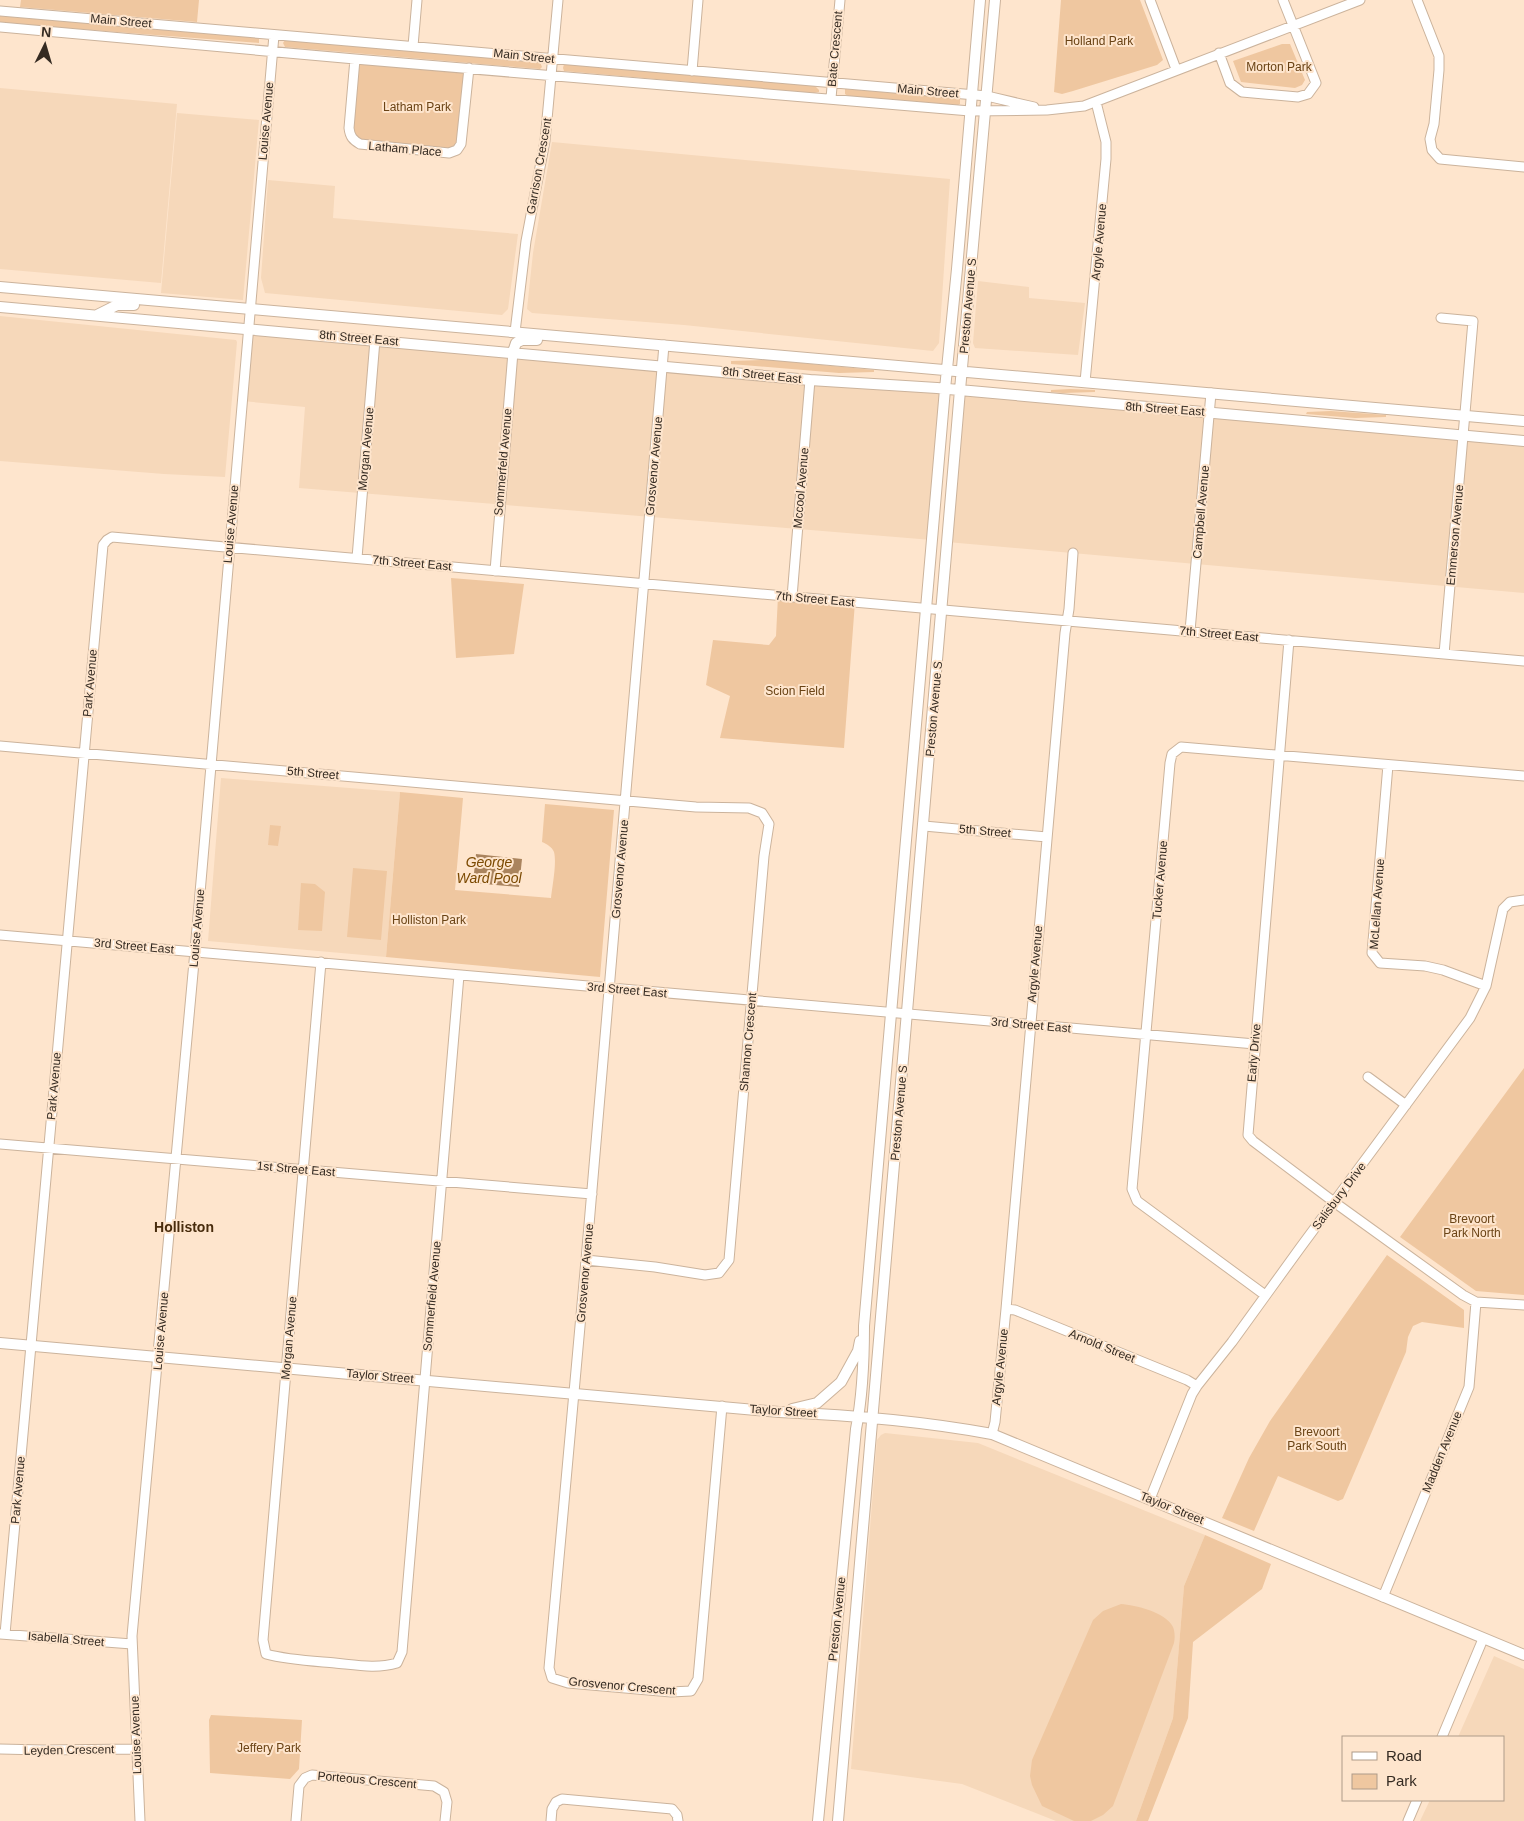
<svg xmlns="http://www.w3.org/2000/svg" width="1524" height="1821" font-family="Arial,sans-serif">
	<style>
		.built { fill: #f6d8ba }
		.green { fill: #efc7a0 }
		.water { fill: #aa845e }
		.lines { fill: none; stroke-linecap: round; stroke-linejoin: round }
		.minor-casing { stroke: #cbb39c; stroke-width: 11 }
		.major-casing { stroke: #cbb39c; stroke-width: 12 }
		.minor { stroke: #fff; stroke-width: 9 }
		.major { stroke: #fff; stroke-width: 10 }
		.labels { text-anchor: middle; stroke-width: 4; stroke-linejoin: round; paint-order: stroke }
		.street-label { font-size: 12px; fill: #352b22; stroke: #fee5cd }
		.park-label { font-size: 12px; fill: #6a4315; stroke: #fee5cd }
		.water-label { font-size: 14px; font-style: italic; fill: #7b4901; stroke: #fee5cd }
		.neighbourhood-label { font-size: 14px; font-weight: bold; fill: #482c0d; stroke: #fee5cd }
	</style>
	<rect width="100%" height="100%" fill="#fee5cd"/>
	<path class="built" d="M0 88 177 104 161 283 0 269Z
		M177 113 259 120 243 300 161 293Z
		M552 142 950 179 939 343 933 351 684 325 532 313 527 309 533 253Z
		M268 180 335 186 333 218 518 234 508 309 502 315 265 293 261 278Z
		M978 281 1029 287V298L1085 303 1078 355 975 348 973 343Z
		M0 316 236 340 237 342 225 477 164 474 0 461Z
		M248 329 945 389 932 540 299 488 305 407 242 401Z
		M960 390 1524 441V593L947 542Z
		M221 778 400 792 386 957 208 941Z
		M885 1433 978 1443 1205 1535 1184 1586 1173 1718 1136 1821H1056L962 1784 851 1769 877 1440 881 1435Z
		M1494 1656 1524 1669V1821H1420L1430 1800H1503V1737H1458Z"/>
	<path class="green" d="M21 0H199L197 22 20 7Z
		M1061 0H1140L1163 60 1157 65 1073 91 1062 94 1054 92Z
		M0 16 259 38V43L0 23Z
		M285 40 540 62 542 67 540 69 285 47 283 43Z
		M1282 44H1290L1305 80 1302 85 1295 88 1241 82 1233 61Z
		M355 59 469 68 457 150 360 144 349 128Z
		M564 64 815 86 819 90V92L814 93 564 71 563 68Z
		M845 89 957 98 960 99V104L958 105 848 96 845 94Z
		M762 360H771L874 370V372L839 373 731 364V361Z
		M1070 389 1095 390V392L1063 393 1051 392V390Z
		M1331 411 1386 415V417L1355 418 1306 414 1307 412Z
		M451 578 524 584 514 654 456 658Z
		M778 596 855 602 844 748 720 738 730 696 706 685 713 640 769 645 776 636Z
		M400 792 463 798 455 890 551 898C552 887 557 863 554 852 552 847 547 844 542 842L545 804 614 810 600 977 386 957Z
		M270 825 281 826 278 846 268 845Z
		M353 868 387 871 381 940 347 937Z
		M301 883 315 884 325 892 322 931 298 930Z
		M1524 1068V1295L1476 1291 1400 1237Z
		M1387 1255 1464 1310V1328L1422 1322 1413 1326 1408 1337 1406 1352 1343 1499 1338 1501 1278 1476 1254 1531 1222 1518 1249 1458 1270 1421Z
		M1205 1535 1271 1564 1262 1589 1193 1642 1188 1718 1148 1821H1136L1173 1718 1184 1586Z
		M1121 1604C1135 1605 1166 1612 1173 1627 1175 1632 1175 1638 1174 1643L1113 1806 1103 1815 1091 1821H1074L1042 1806 1032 1785 1030 1776 1032 1760 1093 1620 1103 1611Z
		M211 1715 302 1720 299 1769 290 1779 210 1773 209 1720Z"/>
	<path class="water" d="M476 854 522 859 519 887 473 883Z"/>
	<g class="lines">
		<g class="minor-casing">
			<path id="minor" d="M1150 0 1176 69
				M1417 0 1439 56V70L1434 124 1430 139 1432 150 1440 159 1524 167
				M0 11 987 96 1034 107
				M0 27 355 59 970 111 1047 110 1084 106 1360 0
				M413 46 417 0
				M1219 53 1230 83 1242 92 1298 97 1308 94 1316 83 1283 0
				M355 59 349 128C350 137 353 140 360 144L449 153 457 150 461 144 469 68
				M692 71 698 0
				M831 98 840 0
				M1441 318 1473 321 1444 654
				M515 332 526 241 545 141 558 0
				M664 345 586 1260 549 1668 552 1678 568 1683 671 1692 691 1691 698 1679 722 1406
				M1085 382 1106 159V142L1096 102
				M357 558 375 340
				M495 571 513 352
				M792 597 810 380
				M1190 631 1211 393
				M1289 640 1248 1135 1253 1141 1334 1202 1463 1295 1476 1302 1524 1305
				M0 746 696 807 749 808 762 813 769 824 764 856 729 1260 719 1273 705 1275 655 1267 586 1260
				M1388 765 1372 953 1380 963 1425 966 1443 970 1486 986
				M924 826 1047 837
				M0 935 1255 1044
				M321 962 263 1640 266 1654C288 1660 312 1661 335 1663 356 1665 377 1669 397 1663L402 1652 459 975
				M1368 1077 1406 1105
				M0 1144 592 1194
				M1265 1295 1137 1201 1132 1189 1170 763 1172 754 1181 747 1524 776
				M1006 1309 1015 1310 1187 1380 1197 1386
				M992 1434 995 1422 1006 1309 1065 633 1069 609 1073 553
				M1150 1499 1192 1394 1197 1386 1232 1342 1300 1248 1470 1018 1486 986 1503 909 1510 902 1524 900
				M1383 1597 1469 1387 1476 1302
				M0 1634 132 1644
				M5 1634 103 545 107 540 112 537 1524 661
				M1442 1737 1483 1639
				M0 1749 43 1750 137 1749
				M140 1821 132 1636 195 951 274 35
				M296 1821 299 1786 305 1778 312 1775 434 1786 444 1792 447 1802 445 1821
				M551 1821 552 1809 556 1802 562 1799 672 1809 677 1815 678 1821
				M1408 1821 1417 1800"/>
		</g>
		<g class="major-casing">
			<path id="major" d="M0 287 1524 421
				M0 307 810 380 937 388 1524 441
				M97 315 117 305H134
				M513 352 516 343 522 340H537
				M0 1343 779 1412C851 1415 922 1421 992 1434L1524 1655
				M792 1409 817 1403 841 1382 858 1351 860 1341
				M818 1821 856 1429C863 1394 864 1360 864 1326L945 389 957 269 980 0
				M838 1821 960 390 995 0"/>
		</g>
		<use href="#minor" class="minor"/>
		<use href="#major" class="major"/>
	</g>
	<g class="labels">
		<g class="street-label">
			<text transform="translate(121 21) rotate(5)" y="4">Main Street</text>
			<text transform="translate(835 49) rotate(-85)" y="4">Bate Crescent</text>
			<text transform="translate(524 56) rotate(6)" y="4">Main Street</text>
			<text transform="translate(928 91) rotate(5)" y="4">Main Street</text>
			<text transform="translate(266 121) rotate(-85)" y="4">Louise Avenue</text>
			<text transform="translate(405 149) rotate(5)" y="4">Latham Place</text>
			<text transform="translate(539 166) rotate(-80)" y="4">Garrison Crescent</text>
			<text transform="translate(1099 242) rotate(-85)" y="4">Argyle Avenue</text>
			<text transform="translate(968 306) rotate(-85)" y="4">Preston Avenue S</text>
			<text transform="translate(359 338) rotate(5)" y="4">8th Street East</text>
			<text transform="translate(762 375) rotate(6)" y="4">8th Street East</text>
			<text transform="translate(1165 409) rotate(4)" y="4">8th Street East</text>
			<text transform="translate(366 449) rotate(-85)" y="4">Morgan Avenue</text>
			<text transform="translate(503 462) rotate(-85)" y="4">Sommerfeld Avenue</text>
			<text transform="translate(654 466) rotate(-85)" y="4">Grosvenor Avenue</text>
			<text transform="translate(801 488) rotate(-85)" y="4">Mccool Avenue</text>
			<text transform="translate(1201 512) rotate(-85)" y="4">Campbell Avenue</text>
			<text transform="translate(231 524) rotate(-85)" y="4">Louise Avenue</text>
			<text transform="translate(1455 535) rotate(-85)" y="4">Emmerson Avenue</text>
			<text transform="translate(412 563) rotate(5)" y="4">7th Street East</text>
			<text transform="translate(815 599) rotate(5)" y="4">7th Street East</text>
			<text transform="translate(1219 634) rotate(5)" y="4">7th Street East</text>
			<text transform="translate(90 683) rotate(-85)" y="4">Park Avenue</text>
			<text transform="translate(934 709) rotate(-85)" y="4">Preston Avenue S</text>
			<text transform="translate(313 773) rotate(5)" y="4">5th Street</text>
			<text transform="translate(985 831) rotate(5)" y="4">5th Street</text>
			<text transform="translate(620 869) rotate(-85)" y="4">Grosvenor Avenue</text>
			<text transform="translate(1160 880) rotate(-85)" y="4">Tucker Avenue</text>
			<text transform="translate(1377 904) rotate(-86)" y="4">McLellan Avenue</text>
			<text transform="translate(197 928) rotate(-85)" y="4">Louise Avenue</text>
			<text transform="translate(134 946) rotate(5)" y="4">3rd Street East</text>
			<text transform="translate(1035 964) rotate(-85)" y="4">Argyle Avenue</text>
			<text transform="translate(627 990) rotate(5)" y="4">3rd Street East</text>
			<text transform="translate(1031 1025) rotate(5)" y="4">3rd Street East</text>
			<text transform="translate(748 1042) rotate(-85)" y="4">Shannon Crescent</text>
			<text transform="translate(1254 1053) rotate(-85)" y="4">Early Drive</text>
			<text transform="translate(54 1086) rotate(-85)" y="4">Park Avenue</text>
			<text transform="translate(899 1113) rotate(-85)" y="4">Preston Avenue S</text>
			<text transform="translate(296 1169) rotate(5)" y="4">1st Street East</text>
			<text transform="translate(1339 1196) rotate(-53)" y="4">Salisbury Drive</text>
			<text transform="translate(585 1273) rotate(-85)" y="4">Grosvenor Avenue</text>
			<text transform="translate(432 1296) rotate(-85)" y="4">Sommerfield Avenue</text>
			<text transform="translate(161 1331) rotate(-85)" y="4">Louise Avenue</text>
			<text transform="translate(289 1338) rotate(-85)" y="4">Morgan Avenue</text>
			<text transform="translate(1102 1346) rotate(22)" y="4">Arnold Street</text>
			<text transform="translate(1000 1367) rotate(-84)" y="4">Argyle Avenue</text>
			<text transform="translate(380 1376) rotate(5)" y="4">Taylor Street</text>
			<text transform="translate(783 1411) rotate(4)" y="4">Taylor Street</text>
			<text transform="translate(1442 1452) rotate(-68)" y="4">Madden Avenue</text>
			<text transform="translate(18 1490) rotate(-85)" y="4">Park Avenue</text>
			<text transform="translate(1172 1508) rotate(22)" y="4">Taylor Street</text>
			<text transform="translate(837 1619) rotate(-84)" y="4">Preston Avenue</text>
			<text transform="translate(66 1639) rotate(5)" y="4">Isabella Street</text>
			<text transform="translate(622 1686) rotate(5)" y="4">Grosvenor Crescent</text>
			<text transform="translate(136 1735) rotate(-92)" y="4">Louise Avenue</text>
			<text transform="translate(69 1750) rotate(-1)" y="4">Leyden Crescent</text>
			<text transform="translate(367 1780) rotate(5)" y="4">Porteous Crescent</text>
		</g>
		<g class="park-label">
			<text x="1099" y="45">Holland Park</text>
			<text x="1279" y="71">Morton Park</text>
			<text x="417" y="111">Latham Park</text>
			<text x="795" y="695">Scion Field</text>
			<text x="429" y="924">Holliston Park</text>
			<text x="1472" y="1223">Brevoort<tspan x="1472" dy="14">Park North</tspan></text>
			<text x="1317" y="1436">Brevoort<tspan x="1317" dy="14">Park South</tspan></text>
			<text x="269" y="1752">Jeffery Park</text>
		</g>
		<g class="water-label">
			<text x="489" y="867">George<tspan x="489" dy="16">Ward Pool</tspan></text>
		</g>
		<g class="neighbourhood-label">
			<text x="184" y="1232">Holliston</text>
		</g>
	</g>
	<rect x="1342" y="1736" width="162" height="65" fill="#fee5cd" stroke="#ae9b89"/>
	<rect x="1352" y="1752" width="25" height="8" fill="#ffffff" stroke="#ae9b89"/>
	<text x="1386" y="1761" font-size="15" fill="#352b22">Road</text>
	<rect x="1352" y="1774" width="25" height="15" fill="#efc7a0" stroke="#ae9b89"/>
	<text x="1386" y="1786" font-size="15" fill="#352b22">Park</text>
	<g transform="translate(45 45) rotate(5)" stroke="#fee5cd" stroke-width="4" paint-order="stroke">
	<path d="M0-4L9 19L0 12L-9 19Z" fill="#352b22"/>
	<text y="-8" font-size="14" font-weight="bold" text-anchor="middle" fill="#352b22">N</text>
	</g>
</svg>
